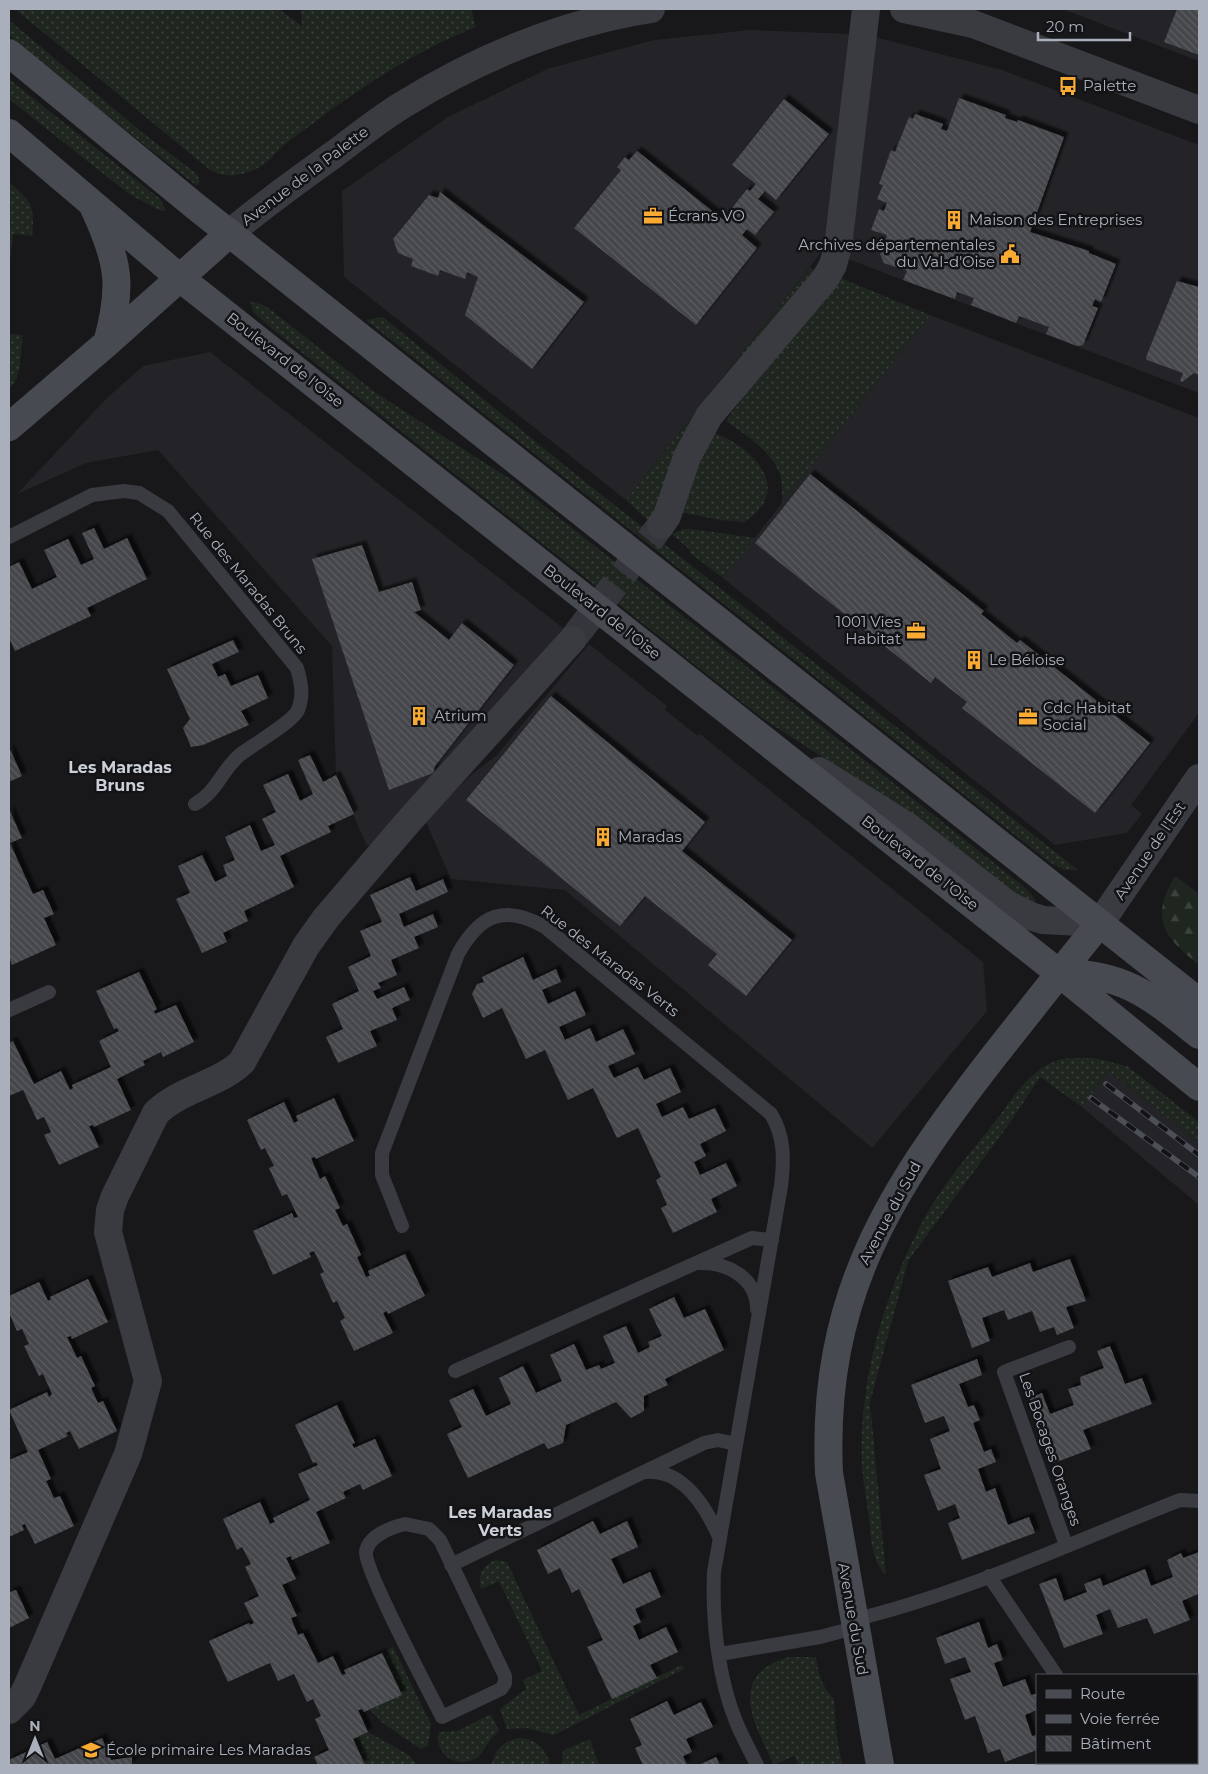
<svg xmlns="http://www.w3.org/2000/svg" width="1208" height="1774" font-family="Montserrat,sans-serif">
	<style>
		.built { fill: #242428 }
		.grass { fill: url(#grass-dots) }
		.forest { fill: url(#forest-firs) }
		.building { fill: url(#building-back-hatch); filter: url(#shadow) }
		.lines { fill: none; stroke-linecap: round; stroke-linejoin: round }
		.street-tunnel { stroke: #35363b; stroke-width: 28; stroke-dasharray: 28 14; stroke-linecap: butt }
		.lane { stroke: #393b40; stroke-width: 14 }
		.street { stroke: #393b40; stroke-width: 28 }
		.secondary { stroke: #474a50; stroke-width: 28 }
		.rail-casing { stroke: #4c4f55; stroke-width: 5.5 }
		.rail { stroke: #131316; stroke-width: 4; stroke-dasharray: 11; stroke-linecap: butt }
		.labels { text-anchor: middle; stroke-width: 5; stroke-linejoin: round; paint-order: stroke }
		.poi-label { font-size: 15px; fill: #aab0bb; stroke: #131316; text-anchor: start }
		.street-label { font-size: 15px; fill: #aab0bb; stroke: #131316 }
		.neighbourhood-label { font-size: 16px; font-weight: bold; fill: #cbcfd7; stroke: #131316 }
	</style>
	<defs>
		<pattern id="grass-dots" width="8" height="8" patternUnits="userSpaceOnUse" patternTransform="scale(1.25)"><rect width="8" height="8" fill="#1e261f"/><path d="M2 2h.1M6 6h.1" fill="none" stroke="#3c433e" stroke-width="1.8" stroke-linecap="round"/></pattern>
		<pattern id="forest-firs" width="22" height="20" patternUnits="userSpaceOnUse" patternTransform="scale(1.25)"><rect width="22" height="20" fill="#1e261f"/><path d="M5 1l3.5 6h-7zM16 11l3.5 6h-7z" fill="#3c433e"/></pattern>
		<pattern id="building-back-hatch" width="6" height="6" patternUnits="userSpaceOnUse" patternTransform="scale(1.25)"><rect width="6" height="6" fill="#44464b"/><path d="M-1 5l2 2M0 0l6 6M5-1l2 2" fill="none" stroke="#5c5e63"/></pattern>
		<filter id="shadow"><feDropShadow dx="4.5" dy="-4.5" stdDeviation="1" flood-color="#0009"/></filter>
	</defs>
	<rect width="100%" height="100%" fill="#18181b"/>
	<path class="built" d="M1062 9H1199V61Z
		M750 30 850 34 823 250 626 500 344 277 342 191 448 117 547 69 654 40Z
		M875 37 1002 70 1199 145V393L848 259Z
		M930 315 1199 418V713L1131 805 1142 814 1127 833 1055 845 723 578Z
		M210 352 563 628 495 713 370 846 366 844 336 775 332 646 158 450 86 463 17 494 106 399 143 366Z
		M589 644 667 706 665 710 698 736 700 734 983 962 987 1011 872 1148 565 890 451 879 425 820 472 774 497 755Z
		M1109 1071 1199 1143V1205L1082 1107Z"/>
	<path class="grass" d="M15 9H279L302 26 301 9H471L476 27C420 49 367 83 319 119 308 127 296 136 285 144 277 151 269 162 260 167 243 176 226 179 210 170Z
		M9 20 144 134 197 174 200 181 197 186 71 87 9 35Z
		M9 79 160 199 166 210 161 211 129 194 9 99Z
		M9 182C32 202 35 205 32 236L13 234 9 272Z
		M810 267 815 271 652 524 626 500Z
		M836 276 930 315 782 503C782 493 783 481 779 472 770 450 744 434 726 421L776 350Z
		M250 302 261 304 271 310 376 393 513 481 1023 886 1032 895 1038 905 1034 907 853 777 762 718 270 327 254 313Z
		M383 317 579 477 1078 870H1065L1049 862 366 320Z
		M9 334 23 335C20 354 23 376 9 389Z
		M712 432C752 446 796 490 744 522L720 520 680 512 684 484Z
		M683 529H691L755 538 723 578 690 553 689 549 672 534Z
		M1068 1058H1093L1127 1066 1199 1122V1143L1109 1071 1082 1107 1040 1077 1012 1120 908 1261 870 1402 886 1575C870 1561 871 1531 868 1511 866 1496 863 1481 862 1466 858 1380 885 1290 926 1215 945 1182 970 1153 994 1123 1014 1097 1032 1063 1068 1058Z
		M495 1560 507 1562 579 1715 682 1665 684 1669 554 1735 526 1728 507 1729 500 1709 526 1689 523 1680 542 1671 499 1581 481 1589C477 1575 483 1566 495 1560Z
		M393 1647 431 1724 428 1746 421 1749 384 1724 370 1710 402 1695 382 1653Z
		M789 1657H816C818 1673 822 1687 834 1699L836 1730 842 1765H799L794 1756 774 1765C755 1725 725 1675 789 1657Z
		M491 1714 499 1731C490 1738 488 1744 482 1752 474 1765 453 1765 444 1754 438 1747 437 1740 439 1732L457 1731Z
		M368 1732 409 1755 417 1765H365L353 1739Z
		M521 1738C537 1740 547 1749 550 1765H492C494 1749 505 1740 521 1738Z
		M590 1739 599 1765H563L562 1754 564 1750Z"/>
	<path class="forest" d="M1175 876 1199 894V965C1164 937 1149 919 1175 876Z"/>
	<path class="building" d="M1177 9H1199V55L1164 42Z
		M959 98 1006 115 1005 118 1017 122 1018 120 1064 137 1030 232 1089 251V253L1116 264 1101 302 1095 299 1092 306 1098 308 1083 345 1077 346 1046 334 1049 327 1019 316 1016 323 971 305 974 298 957 292 955 299 903 280 907 271 884 263 880 254 887 235 871 230 879 209 884 211 887 203 877 199 883 185 879 184 891 150 895 152 909 117 913 119 915 114 943 124 941 129 947 131Z
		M784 99 829 134 776 200 765 191 758 199 774 212 755 235 747 229 742 235 757 248 696 325 574 228 621 170 617 167 625 157 629 160 637 151 726 222 731 215 728 213 747 189 750 191 756 184 732 165Z
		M440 192 584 302 532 369 465 315 478 277 467 272 465 279 440 270 438 276 411 266 413 259 398 253 393 239 429 195 438 198Z
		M1177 281 1199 287V375L1194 373 1182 382 1180 381 1183 373 1147 360 1146 357Z
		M810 474 984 611 981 614 1017 643 1020 640 1150 743 1095 813 962 708 967 702 935 677 931 683 755 543Z
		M94 528 104 549 127 538 147 579 87 608 91 616 15 651 9 638V567L19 562 32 589 57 577 44 550 68 539 81 565 94 559 82 533Z
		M362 545 379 592 412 582 421 610 414 612 449 640 462 623 514 665 435 766 433 773 389 790 312 559Z
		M233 640 239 652 212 664 218 677 225 674 231 686 258 675 268 698 241 711 249 725 203 745 191 747 183 728 190 719 167 669Z
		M551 696 705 822 682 851 792 940 746 996 708 965 717 954 645 896 620 926 466 800Z
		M9 747 22 776 9 782Z
		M310 755 323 782 336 775 354 814 328 826 331 832 280 856 294 887 244 911 248 921 223 933 227 942 202 953 176 899 190 893 178 866 202 855 215 882 227 876 223 865 235 860 225 837 250 825 261 851 275 845 262 819 276 812 263 785 288 774 300 801 313 794 298 760Z
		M9 809 22 838 10 843 33 894 43 890 54 914 44 918 56 945 12 965 9 958Z
		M410 877 416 891 443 879 448 892 399 914 404 927 433 914 438 927 414 937 419 948 391 960 397 975 378 983 381 988 373 991 377 999 404 987 410 1000 392 1008 397 1020 370 1031 377 1046 338 1063 326 1037 343 1029 332 1004 359 991 348 967 371 956 360 931 382 922 370 895Z
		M523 957 533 980 556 969 561 982 542 990 548 1004 575 991 586 1015 559 1027 565 1040 590 1028 596 1042 623 1029 635 1054 608 1066 614 1078 638 1067 644 1080 670 1068 681 1092 656 1104 662 1117 683 1107 689 1119 715 1108 726 1131 700 1144 706 1156 694 1162 700 1175 726 1163 737 1186 711 1199 717 1212 673 1233 661 1208 667 1205 656 1180 661 1177 638 1128 617 1138 593 1088 568 1100 545 1050 526 1059 502 1008 483 1018 472 994 477 984 484 982 482 977Z
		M139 972 157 1009 154 1011 155 1014 176 1005 194 1042 163 1057 161 1052 143 1061 145 1065 117 1079 131 1110 94 1127 93 1125 89 1126 99 1147 59 1165 44 1135 51 1132 44 1117 37 1120 23 1090 9 1096V1043L13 1041 34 1084 61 1071 70 1090 73 1088 72 1085 111 1067 99 1041 119 1031 117 1028 114 1029 96 991Z
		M334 1098 354 1141 316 1159 315 1157 311 1158 320 1179 325 1176 340 1208 335 1210 343 1226 347 1224 361 1255 357 1257 366 1277 370 1276 368 1271 405 1254 425 1296 388 1314 387 1311 383 1313 393 1333 354 1351 340 1321 345 1318 337 1301 333 1303 320 1274 324 1272 314 1251 309 1253 311 1257 273 1275 253 1231 292 1213 294 1218 298 1217 287 1194 282 1196 269 1168 274 1166 265 1148 261 1150 247 1120 284 1102 294 1123 298 1121 296 1116Z
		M1070 1259 1086 1301 1066 1307 1074 1328 1057 1335 1054 1327 1040 1332 1032 1311 1008 1320 1004 1310 982 1318 990 1341 972 1348 948 1281 988 1267 992 1277 1030 1263 1033 1272Z
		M88 1279 108 1322 72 1339 71 1336 67 1337 77 1358 81 1356 95 1386 91 1388 98 1403 103 1401 117 1431 79 1449 70 1431 66 1433 68 1436 38 1450 51 1479 46 1481 54 1498 60 1496 74 1526 35 1544 25 1524 22 1525 24 1530 9 1537V1460L28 1452 9 1410 47 1392 49 1397 52 1394 43 1374 39 1376 24 1346 29 1344 22 1329 17 1331 9 1313V1296L39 1282 48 1301 51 1299 50 1297Z
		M674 1297 684 1318 705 1309 724 1350 665 1379 668 1385 644 1396V1411L631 1418 616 1402 566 1425 563 1443 548 1449 544 1443 468 1478 447 1434 462 1427 449 1400 473 1389 486 1416 511 1404 499 1378 523 1366 536 1393 562 1381 550 1355 574 1344 586 1370 599 1365 601 1369 615 1363 603 1336 626 1326 638 1353 650 1347 648 1342 662 1336 649 1309Z
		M1110 1346 1125 1384 1142 1378 1152 1404 1083 1430 1091 1449 1054 1463 1029 1398 1042 1393 1050 1414 1074 1405 1068 1389 1081 1385 1080 1377 1104 1368 1097 1351Z
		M977 1359 982 1375 959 1384 968 1407 974 1405 980 1420 973 1423 984 1452 991 1449 996 1462 978 1469 986 1492 995 1488 1008 1525 1029 1517 1035 1533 962 1560 948 1523 960 1518 955 1504 938 1511 924 1475 941 1469 930 1439 950 1431 944 1416 925 1423 911 1385Z
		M337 1405 355 1443 352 1444 354 1448 375 1439 392 1476 363 1490 360 1484 343 1492 346 1498 316 1512 330 1543 292 1560 291 1556 286 1558 296 1579 282 1585 297 1616 291 1618 298 1635 303 1633 318 1663 333 1656 342 1675 346 1674 344 1670 382 1653 402 1695 364 1712 362 1709 358 1710 368 1732 353 1739 365 1765H318L314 1757 329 1750 315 1719 321 1716 313 1699 307 1702 294 1674 278 1681 270 1663 228 1682 209 1641 249 1623 250 1625 254 1623 244 1603 259 1596 245 1567 251 1564 242 1547 237 1550 223 1519 260 1502 270 1524 275 1522 273 1518 310 1500 298 1474 318 1465 316 1462 313 1463 295 1425Z
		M593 1521 600 1534 627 1521 638 1547 611 1559 623 1584 650 1572 661 1597 635 1609 641 1622 633 1626 639 1640 666 1627 678 1652 650 1665 657 1678 612 1699 587 1647 603 1640 579 1589 572 1593 560 1568 548 1574 537 1550Z
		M1199 1552V1598L1198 1594 1182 1601 1190 1620 1154 1634 1147 1618 1118 1628 1110 1609 1096 1615 1103 1634 1064 1648 1039 1584 1056 1578 1064 1601 1087 1592 1084 1584 1100 1578 1103 1586 1145 1569 1151 1586 1173 1577 1167 1560 1181 1553 1183 1558Z
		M9 1589 10 1592 16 1590 29 1618 9 1628Z
		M979 1622 988 1648 997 1644 1003 1660 994 1663 1003 1687 1025 1679 1031 1695 1036 1694 1037 1696V1710L1025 1715 1032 1736 1037 1735V1750L1005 1762 1000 1749 988 1753 975 1716 965 1720 950 1679 971 1672 965 1657 945 1664 936 1638Z
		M667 1701 674 1715 701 1702 713 1727 686 1739 692 1752 683 1756 687 1765H643L635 1748 642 1745 630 1719Z
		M102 1738 111 1760 132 1757V1765H10L9 1762V1760L47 1742 55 1759Z
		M716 1757 720 1765H699Z
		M1041 1763H1078L1073 1765H1035Z"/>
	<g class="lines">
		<path class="street-tunnel" d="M572 640 661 525"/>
		<path class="lane" d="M9 537 92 495 124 491 139 493 168 511 297 668C301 682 304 696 298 710 294 721 253 745 241 754 221 770 218 791 195 804
			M9 1010 49 992
			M402 1226 382 1175V1153L458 954C480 914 505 904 545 927L771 1114C785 1137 784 1160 781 1186L714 1572C712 1620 718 1679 737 1724 743 1738 750 1751 757 1765
			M699 1263C727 1262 757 1278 757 1309
			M455 1371 752 1238 772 1240
			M646 1472C684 1469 707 1509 720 1539
			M405 1524 429 1529 440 1540 505 1676V1683L501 1689 442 1717C430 1693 364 1569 366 1552 368 1536 392 1527 405 1524Z
			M1066 1545 1004 1372 1069 1347
			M451 1565 704 1443 718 1440 736 1444
			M989 1576 1056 1675
			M853 1620C965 1593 1073 1542 1180 1500L1199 1501
			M720 1654 820 1637 854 1628
			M1173 1763 1190 1765
			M1143 1765V1763"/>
		<path class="street" d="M904 9 973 24 1199 110
			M230 233C263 205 298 180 333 155 356 138 379 119 404 104 480 57 563 23 651 9
			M661 525 667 516 687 457 709 416 825 279 833 265 838 246 866 9
			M819 771 907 826 1007 904 1030 916 1043 920 1100 923 1199 778
			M9 1710 22 1697 27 1687 128 1454 148 1381 108 1232 110 1210 115 1196 156 1113C180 1089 218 1085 242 1062L306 946 326 918 408 822 572 640"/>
		<path class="secondary" d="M9 53 195 206 1199 1002
			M9 133 180 278 1059 973 1199 1087
			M94 208C119 261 123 287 107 343
			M9 427 107 343 230 233
			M1059 973C1125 973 1150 996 1199 1035
			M880 1765 829 1473C821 1296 890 1190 994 1056 1029 1012 1064 967 1100 923"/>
		<g class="rail-casing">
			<path id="rail" d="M1106 1084 1199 1155
				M1091 1098 1199 1177"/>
		</g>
		<use href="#rail" class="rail"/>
	</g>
	<defs>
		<g id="bus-bare" transform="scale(1.5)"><path d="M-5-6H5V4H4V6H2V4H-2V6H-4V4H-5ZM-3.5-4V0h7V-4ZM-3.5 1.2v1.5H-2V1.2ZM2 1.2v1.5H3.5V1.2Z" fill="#f8aa33" stroke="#131316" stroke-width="2.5" paint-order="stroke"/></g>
		<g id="office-bare" transform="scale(1.5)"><path d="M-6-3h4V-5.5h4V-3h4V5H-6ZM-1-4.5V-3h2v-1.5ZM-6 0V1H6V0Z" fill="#f8aa33" stroke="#131316" stroke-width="2.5" paint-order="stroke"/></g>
		<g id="building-bare" transform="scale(1.5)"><path d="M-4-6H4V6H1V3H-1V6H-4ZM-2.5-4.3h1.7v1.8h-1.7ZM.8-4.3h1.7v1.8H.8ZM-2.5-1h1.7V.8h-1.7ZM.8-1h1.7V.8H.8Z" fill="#f8aa33" stroke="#131316" stroke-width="2.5" paint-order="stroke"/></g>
		<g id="civic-bare" transform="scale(1.5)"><path d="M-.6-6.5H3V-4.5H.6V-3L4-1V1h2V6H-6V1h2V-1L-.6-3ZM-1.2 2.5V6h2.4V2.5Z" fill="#f8aa33" stroke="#131316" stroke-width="2.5" paint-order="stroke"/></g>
		<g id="school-bare" transform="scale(1.5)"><path d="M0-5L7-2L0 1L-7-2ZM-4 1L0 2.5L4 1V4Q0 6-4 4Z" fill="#f8aa33" stroke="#131316" stroke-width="2.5" paint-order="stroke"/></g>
	</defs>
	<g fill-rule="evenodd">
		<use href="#bus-bare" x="1068" y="86"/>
		<use href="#office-bare" x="653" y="216"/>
		<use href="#building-bare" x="954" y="220"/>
		<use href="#civic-bare" x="1010" y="254"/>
		<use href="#office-bare" x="916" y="631"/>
		<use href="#building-bare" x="974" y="660"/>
		<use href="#building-bare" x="419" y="716"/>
		<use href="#office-bare" x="1028" y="717"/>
		<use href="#building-bare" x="603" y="837"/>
		<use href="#school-bare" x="91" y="1750"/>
	</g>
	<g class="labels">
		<g class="poi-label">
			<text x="1083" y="91">Palette</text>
			<text x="668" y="221">Écrans VO</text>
			<text x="969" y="225">Maison des Entreprises</text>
			<text x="995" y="250" text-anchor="end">Archives départementales<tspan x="995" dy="17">du Val-d'Oise</tspan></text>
			<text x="901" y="627" text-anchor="end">1001 Vies<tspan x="901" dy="17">Habitat</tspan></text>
			<text x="989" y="665">Le Béloise</text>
			<text x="1043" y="713">Cdc Habitat<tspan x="1043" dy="17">Social</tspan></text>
			<text x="434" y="721">Atrium</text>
			<text x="618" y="842">Maradas</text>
			<text x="106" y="1755">École primaire Les Maradas</text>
		</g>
		<g class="street-label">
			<text transform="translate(305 176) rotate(-37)" y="5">Avenue de la Palette</text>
			<text transform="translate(285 360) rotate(38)" y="5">Boulevard de l'Oise</text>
			<text transform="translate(248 583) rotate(51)" y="5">Rue des Maradas Bruns</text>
			<text transform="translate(602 612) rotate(38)" y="5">Boulevard de l'Oise</text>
			<text transform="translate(1150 851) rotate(-56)" y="5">Avenue de l'Est</text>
			<text transform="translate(920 863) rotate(38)" y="5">Boulevard de l'Oise</text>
			<text transform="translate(610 961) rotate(38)" y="5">Rue des Maradas Verts</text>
			<text transform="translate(890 1213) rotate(-62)" y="5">Avenue du Sud</text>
			<text transform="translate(1050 1449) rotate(71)" y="5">Les Bocages Oranges</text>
			<text transform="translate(853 1619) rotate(80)" y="5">Avenue du Sud</text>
		</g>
		<g class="neighbourhood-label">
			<text x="120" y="773">Les Maradas<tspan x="120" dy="18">Bruns</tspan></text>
			<text x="500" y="1518">Les Maradas<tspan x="500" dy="18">Verts</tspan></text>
		</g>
	</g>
	<rect width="1208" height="1774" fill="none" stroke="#aab0bb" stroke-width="20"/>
	<rect x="1036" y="1674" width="162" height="90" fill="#131316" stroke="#4f5258"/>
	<rect x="1046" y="1690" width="25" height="8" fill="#474a50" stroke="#4f5258"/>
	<text x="1080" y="1699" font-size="15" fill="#aab0bb">Route</text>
	<rect x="1046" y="1715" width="25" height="8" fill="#4c4f55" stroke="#4f5258"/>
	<text x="1080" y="1724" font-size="15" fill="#aab0bb">Voie ferrée</text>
	<rect x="1046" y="1736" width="25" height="15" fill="url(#building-back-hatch)" stroke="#4f5258"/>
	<text x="1080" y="1749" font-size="15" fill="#aab0bb">Bâtiment</text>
	<g transform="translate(35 1739)" stroke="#131316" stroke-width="4" paint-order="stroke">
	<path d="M0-4L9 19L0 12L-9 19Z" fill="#aab0bb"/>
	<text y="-8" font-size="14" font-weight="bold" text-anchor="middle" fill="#aab0bb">N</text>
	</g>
	<path d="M1038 32v8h92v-8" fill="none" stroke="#aab0bb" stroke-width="2.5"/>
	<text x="1046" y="32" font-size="15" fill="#aab0bb" stroke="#131316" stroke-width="4" paint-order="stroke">20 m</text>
</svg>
